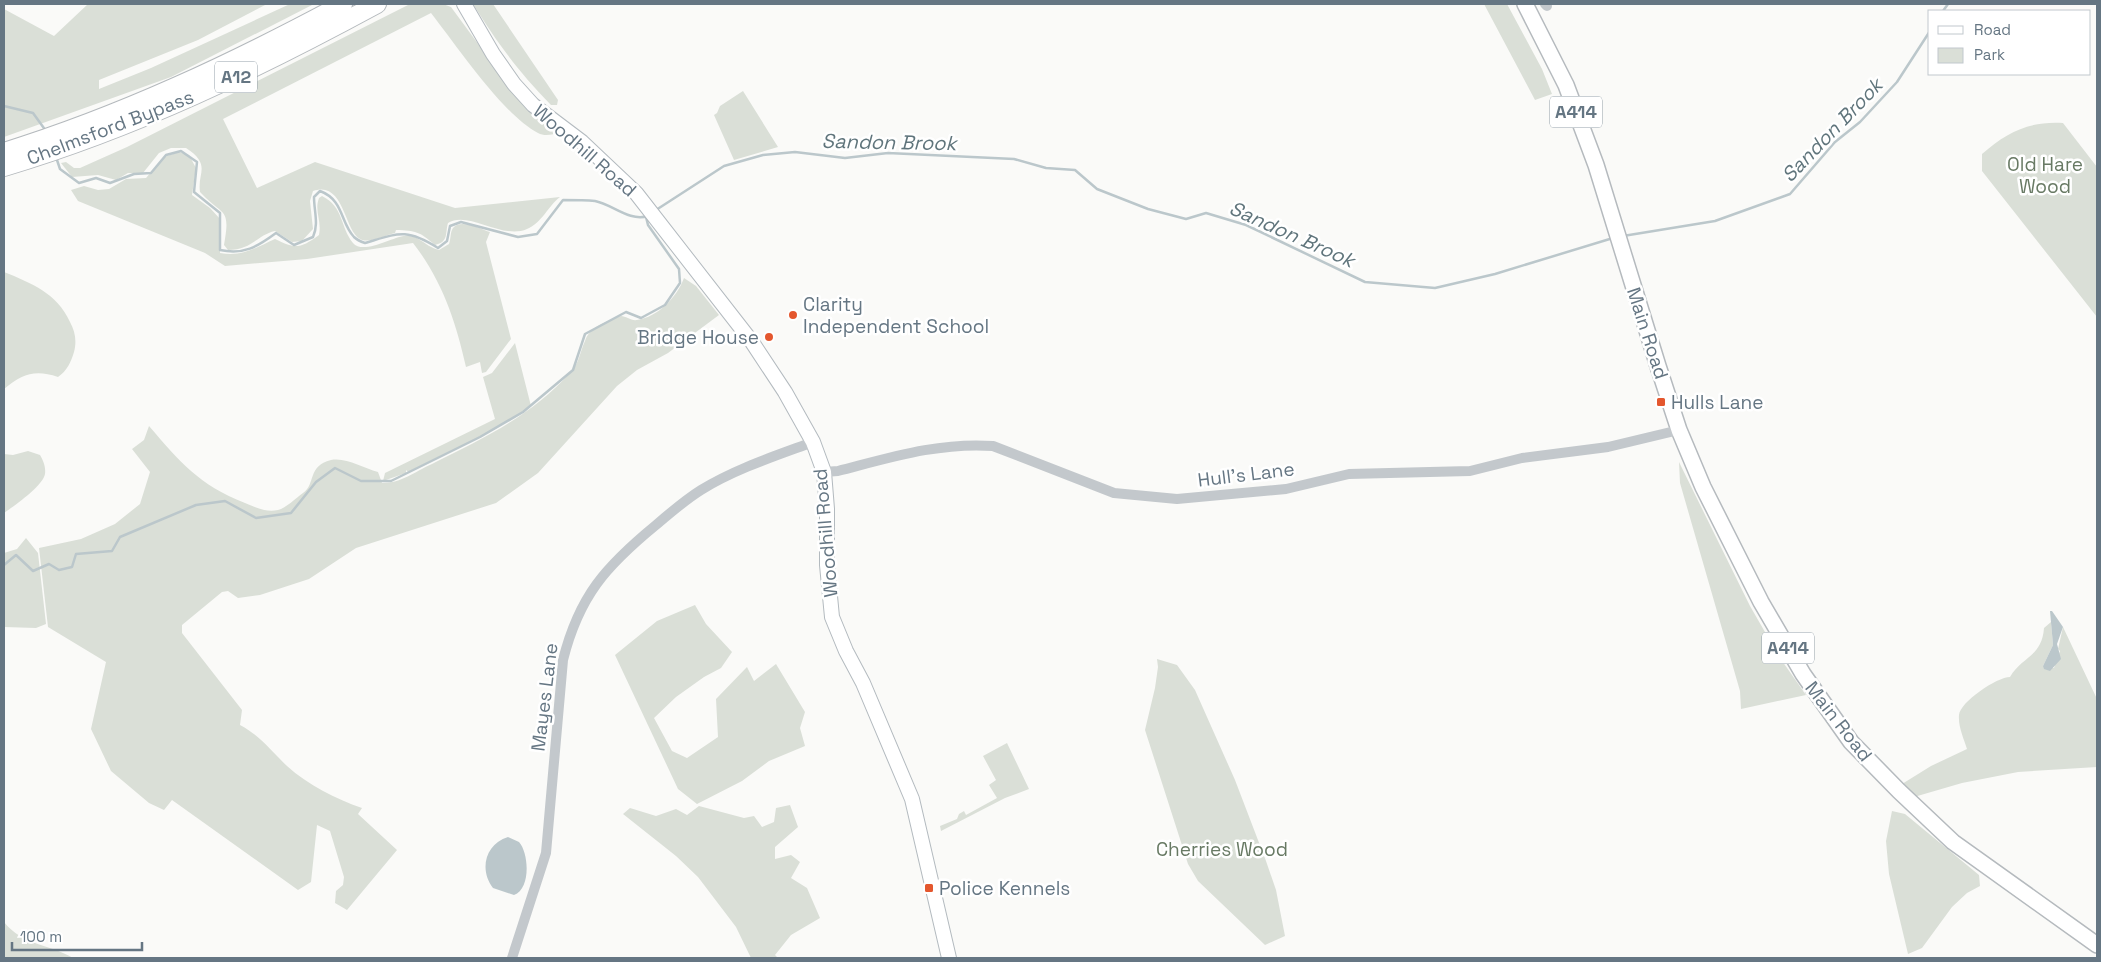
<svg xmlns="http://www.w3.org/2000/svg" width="2101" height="962" font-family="'Space Grotesk',sans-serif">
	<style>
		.green { fill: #dadfd7 }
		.water { fill: #bbc7cb }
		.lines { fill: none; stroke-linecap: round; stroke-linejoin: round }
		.stream { stroke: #bbc7cb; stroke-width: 2.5 }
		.secondary-casing { stroke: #b3babf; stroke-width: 16 }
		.primary-casing { stroke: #b5babe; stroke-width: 18 }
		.highway-casing { stroke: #b4b9bd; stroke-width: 20 }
		.street { stroke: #c3c8cc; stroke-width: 10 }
		.secondary { stroke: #fff; stroke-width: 14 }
		.primary { stroke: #fff; stroke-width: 15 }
		.highway { stroke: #fff; stroke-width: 18 }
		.poi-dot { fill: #e4572e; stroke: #fff; stroke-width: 2 }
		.labels { text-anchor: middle; stroke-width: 5; stroke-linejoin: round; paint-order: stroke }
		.shield { fill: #fff; stroke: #939fa8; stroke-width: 1 }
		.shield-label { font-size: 18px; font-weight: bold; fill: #657683 }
		.street-label { font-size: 19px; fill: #657683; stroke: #fff }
		.park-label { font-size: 19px; fill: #687a64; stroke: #fff }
		.poi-label { font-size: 19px; fill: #657683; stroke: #fff; text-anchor: start }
		.water-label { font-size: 20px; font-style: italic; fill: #60757c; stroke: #fff }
	</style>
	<rect width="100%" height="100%" fill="#fafaf8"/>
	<path class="green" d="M88 4H267L198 40 99 80V89L151 68 290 4H314L171 77 4 137V9L54 36Z
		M410 4H443L451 7 498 71 560 133C553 134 545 137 538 133 504 116 456 45 431 13L223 119 257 188 315 162 455 208 560 197C548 206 542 223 527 229 502 240 468 210 448 223 445 233 449 242 435 245 419 231 416 231 396 230L395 233C386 235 369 244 360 239 344 230 344 180 313 191L310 201 313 229 302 241 292 242 275 231C257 235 252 250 228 250L224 245C231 206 223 217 200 192 197 173 212 165 186 148H171L159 153 143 173H128L116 180 98 175 72 177 61 163 66 162 74 168H80L127 147Z
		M473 4H493L558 100 557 105H551C518 71 498 44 473 4Z
		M1484 4H1507L1542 69 1552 94 1535 100Z
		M743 91 778 147 734 160 714 115 717 113 720 106Z
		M2063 123 2097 167V317L1982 171V154C2007 132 2029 121 2063 123Z
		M179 152 189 155 196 168 192 195 210 208 221 220 220 253C242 257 255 248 275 239 295 249 300 249 319 235 322 221 314 211 319 198L322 196C344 207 340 227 353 243 363 255 393 237 404 236 419 234 425 247 439 250L449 244C451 239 450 232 453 228 460 218 481 229 490 232L486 242 511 339 486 372 482 373 480 362 466 367C456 322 442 280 413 243L307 259 225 266 205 253 78 201 71 190 84 186 98 190 109 189 126 179 146 178 164 157Z
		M4 272C31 283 57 293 70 322 75 331 77 341 74 352 71 362 67 371 58 377 35 369 22 374 4 389Z
		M684 278 696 286 719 315 668 353 637 370 617 386 538 473 496 503 356 548 309 579 260 595 238 598 228 591 222 592 182 625V633L242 710 240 725C262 737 270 750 287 766 308 785 336 799 362 808L358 814 397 850 347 910 335 903 336 891 343 885 344 877 330 831 317 825 311 882 298 890 172 800 164 810 149 803 111 771 91 729 106 662 48 627 39 548 81 539 115 524 140 504 150 472 132 449 144 440 149 426C180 462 199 485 245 503 255 507 266 513 278 510 286 508 296 498 303 493 316 484 307 466 331 460 346 457 363 468 378 472L382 483C402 483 414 472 432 464 484 438 531 416 571 372 579 363 580 352 585 341 590 326 608 321 621 316 626 316 631 321 637 320 658 317 677 297 684 278Z
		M515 343 531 406 497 428 408 472 406 470V473L383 481 385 473 495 419 483 377 492 373Z
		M28 451 40 455C43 460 46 467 45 474 43 486 14 506 4 513V454L13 455Z
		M1679 462 1750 606 1780 658 1806 695 1741 709 1740 691 1680 483Z
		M26 538 38 553 46 624 36 628 4 627V553L17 549Z
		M695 605 706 624 732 652 721 668 704 677 676 697 654 718 672 751 687 758 718 737 716 699 747 667 754 681 776 664 805 712 800 728 805 746 769 761 742 781 697 804 678 789 615 655 657 621Z
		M2051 622 2053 645 2043 666 2054 668 2060 651 2058 649 2063 627 2097 699V767L2018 772 1962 783 1914 797 1902 784 1931 766 1967 749C1964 739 1958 727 1959 715 1960 702 1997 677 2010 677 2022 656 2042 657 2044 628Z
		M1157 659 1177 665 1195 690 1235 780 1266 861 1276 890 1285 936 1265 945 1198 881 1188 864 1145 730 1155 688 1158 667Z
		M1007 743 1029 789 1005 798 941 831 940 826 957 819 959 814 964 811 966 815 997 798 989 785 996 780 983 756Z
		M790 805 798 827 775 847V859L791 855 800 862 791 878 807 888 820 918 791 935 775 955 778 958H751L736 927 698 877 676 856 623 814 630 808 656 816 676 809 687 815 699 806 744 818 754 816 762 827 774 822 776 808Z
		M1892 811 1905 814 1979 875 1980 886 1967 893 1952 907 1922 948 1908 954 1889 874 1886 841Z
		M4 922C23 946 50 944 73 958H4Z"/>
	<path class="water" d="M2050 611H2052L2063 627 2057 644 2061 659 2050 671 2044 669 2043 666 2053 645Z
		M508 837 519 842C529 853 531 889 514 895L493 888C479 870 485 844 508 837Z"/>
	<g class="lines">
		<path class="stream" d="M1943 11 1948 4
			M4 106 33 113 46 131
			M56 157 60 169 79 183 96 178 110 183 134 174 151 173 166 155 181 151 197 162 194 192 220 213V250C244 255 257 247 276 233L294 245 313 237C319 224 314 211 314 197L320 191C344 200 340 222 354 237 357 240 362 242 365 243 399 233 406 228 438 248L447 241 450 226 461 222 518 237 537 234 563 200C573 200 585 200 595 201 612 204 629 222 648 216
			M656 210 724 166 763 155 795 152 845 158 888 153 1014 159 1046 168 1075 170 1097 189 1148 209 1186 219 1206 213 1246 225 1365 282 1435 288 1495 274 1613 238
			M1623 236 1715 221 1790 194 1835 142 1860 122 1897 82 1930 31
			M4 565 16 555 33 571 49 564 59 570 72 567 76 554 112 551 120 537 196 505 225 501 256 518 291 513 316 482 335 468 361 481H391L480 437 523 412 573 370 585 334 626 312 641 318 665 305 680 283 679 269 648 225 646 217"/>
		<g class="secondary-casing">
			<path id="secondary" d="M464 4 493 54 514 84 533 105 582 142 636 193 752 342 785 392 813 442 824 472 827 509V565L832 617 846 651 863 683 912 799 949 958"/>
		</g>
		<g class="primary-casing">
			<path id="primary" d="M1525 4 1566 85 1596 165 1658 366 1679 430 1703 487 1761 602 1803 674 1851 742 1899 791 1953 842 2097 945"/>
		</g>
		<g class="highway-casing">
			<path id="highway" d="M4 152C123 115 233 63 343 4
				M4 167C135 128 257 69 377 4"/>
		</g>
		<path class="street" d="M1545 4 1547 6
			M824 472 838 471C889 458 939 442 993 446L1114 493 1177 499 1286 489 1349 474 1470 471 1522 458 1608 447 1679 430
			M512 958 546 853 563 660C579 596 606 566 656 525 670 513 685 500 701 490 735 469 775 456 813 442"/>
		<use href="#secondary" class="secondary"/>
		<use href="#primary" class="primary"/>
		<use href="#highway" class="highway"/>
	</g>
	<g class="poi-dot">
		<circle cx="793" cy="315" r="5"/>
		<circle cx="769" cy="337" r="5"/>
		<rect x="1656" y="397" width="10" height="10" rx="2.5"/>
		<rect x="924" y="883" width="10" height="10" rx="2.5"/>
	</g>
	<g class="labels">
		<g class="shield">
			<rect x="215" y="61.5" width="42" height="31" rx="4"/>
			<rect x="1550" y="96.5" width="52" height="31" rx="4"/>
			<rect x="1762" y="632.5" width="52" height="31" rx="4"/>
		</g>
		<g class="shield-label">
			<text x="236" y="83">A12</text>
			<text x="1576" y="118">A414</text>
			<text x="1788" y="654">A414</text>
		</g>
		<g class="street-label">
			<text transform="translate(110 127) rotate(-21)" y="7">Chelmsford Bypass</text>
			<text transform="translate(585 150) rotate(41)" y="7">Woodhill Road</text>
			<text transform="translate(1648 333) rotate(72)" y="7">Main Road</text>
			<text transform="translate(1246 474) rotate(-7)" y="7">Hull's Lane</text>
			<text transform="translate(825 533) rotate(-95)" y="7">Woodhill Road</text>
			<text transform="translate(544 697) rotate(-83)" y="7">Mayes Lane</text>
			<text transform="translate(1839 721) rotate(52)" y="7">Main Road</text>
		</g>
		<g class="park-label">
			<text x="2045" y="171">Old Hare<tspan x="2045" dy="22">Wood</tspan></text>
			<text x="1222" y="856">Cherries Wood</text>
		</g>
		<g class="poi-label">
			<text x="803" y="311">Clarity<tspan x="803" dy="22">Independent School</tspan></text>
			<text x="759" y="344" text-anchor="end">Bridge House</text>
			<text x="1671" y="409">Hulls Lane</text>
			<text x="939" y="895">Police Kennels</text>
		</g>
		<g class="water-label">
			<text transform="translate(1832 130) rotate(-46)" y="7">Sandon Brook</text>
			<text transform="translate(889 142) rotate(1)" y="7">Sandon Brook</text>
			<text transform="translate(1292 234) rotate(24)" y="7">Sandon Brook</text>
		</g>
	</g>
	<rect width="2101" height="962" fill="none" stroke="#657683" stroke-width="10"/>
	<rect x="1928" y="10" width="162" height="65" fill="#ffffff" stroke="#c1c8cd"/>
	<rect x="1938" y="26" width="25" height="8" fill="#ffffff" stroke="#c1c8cd"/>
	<text x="1974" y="35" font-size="15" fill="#657683">Road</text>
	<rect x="1938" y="48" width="25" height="15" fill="#dadfd7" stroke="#c1c8cd"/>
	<text x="1974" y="60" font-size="15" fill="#657683">Park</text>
	<path d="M12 942v8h130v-8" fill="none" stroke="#657683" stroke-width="2.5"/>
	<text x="20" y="942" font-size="15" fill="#657683" stroke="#ffffff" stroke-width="4" paint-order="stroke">100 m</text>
</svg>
